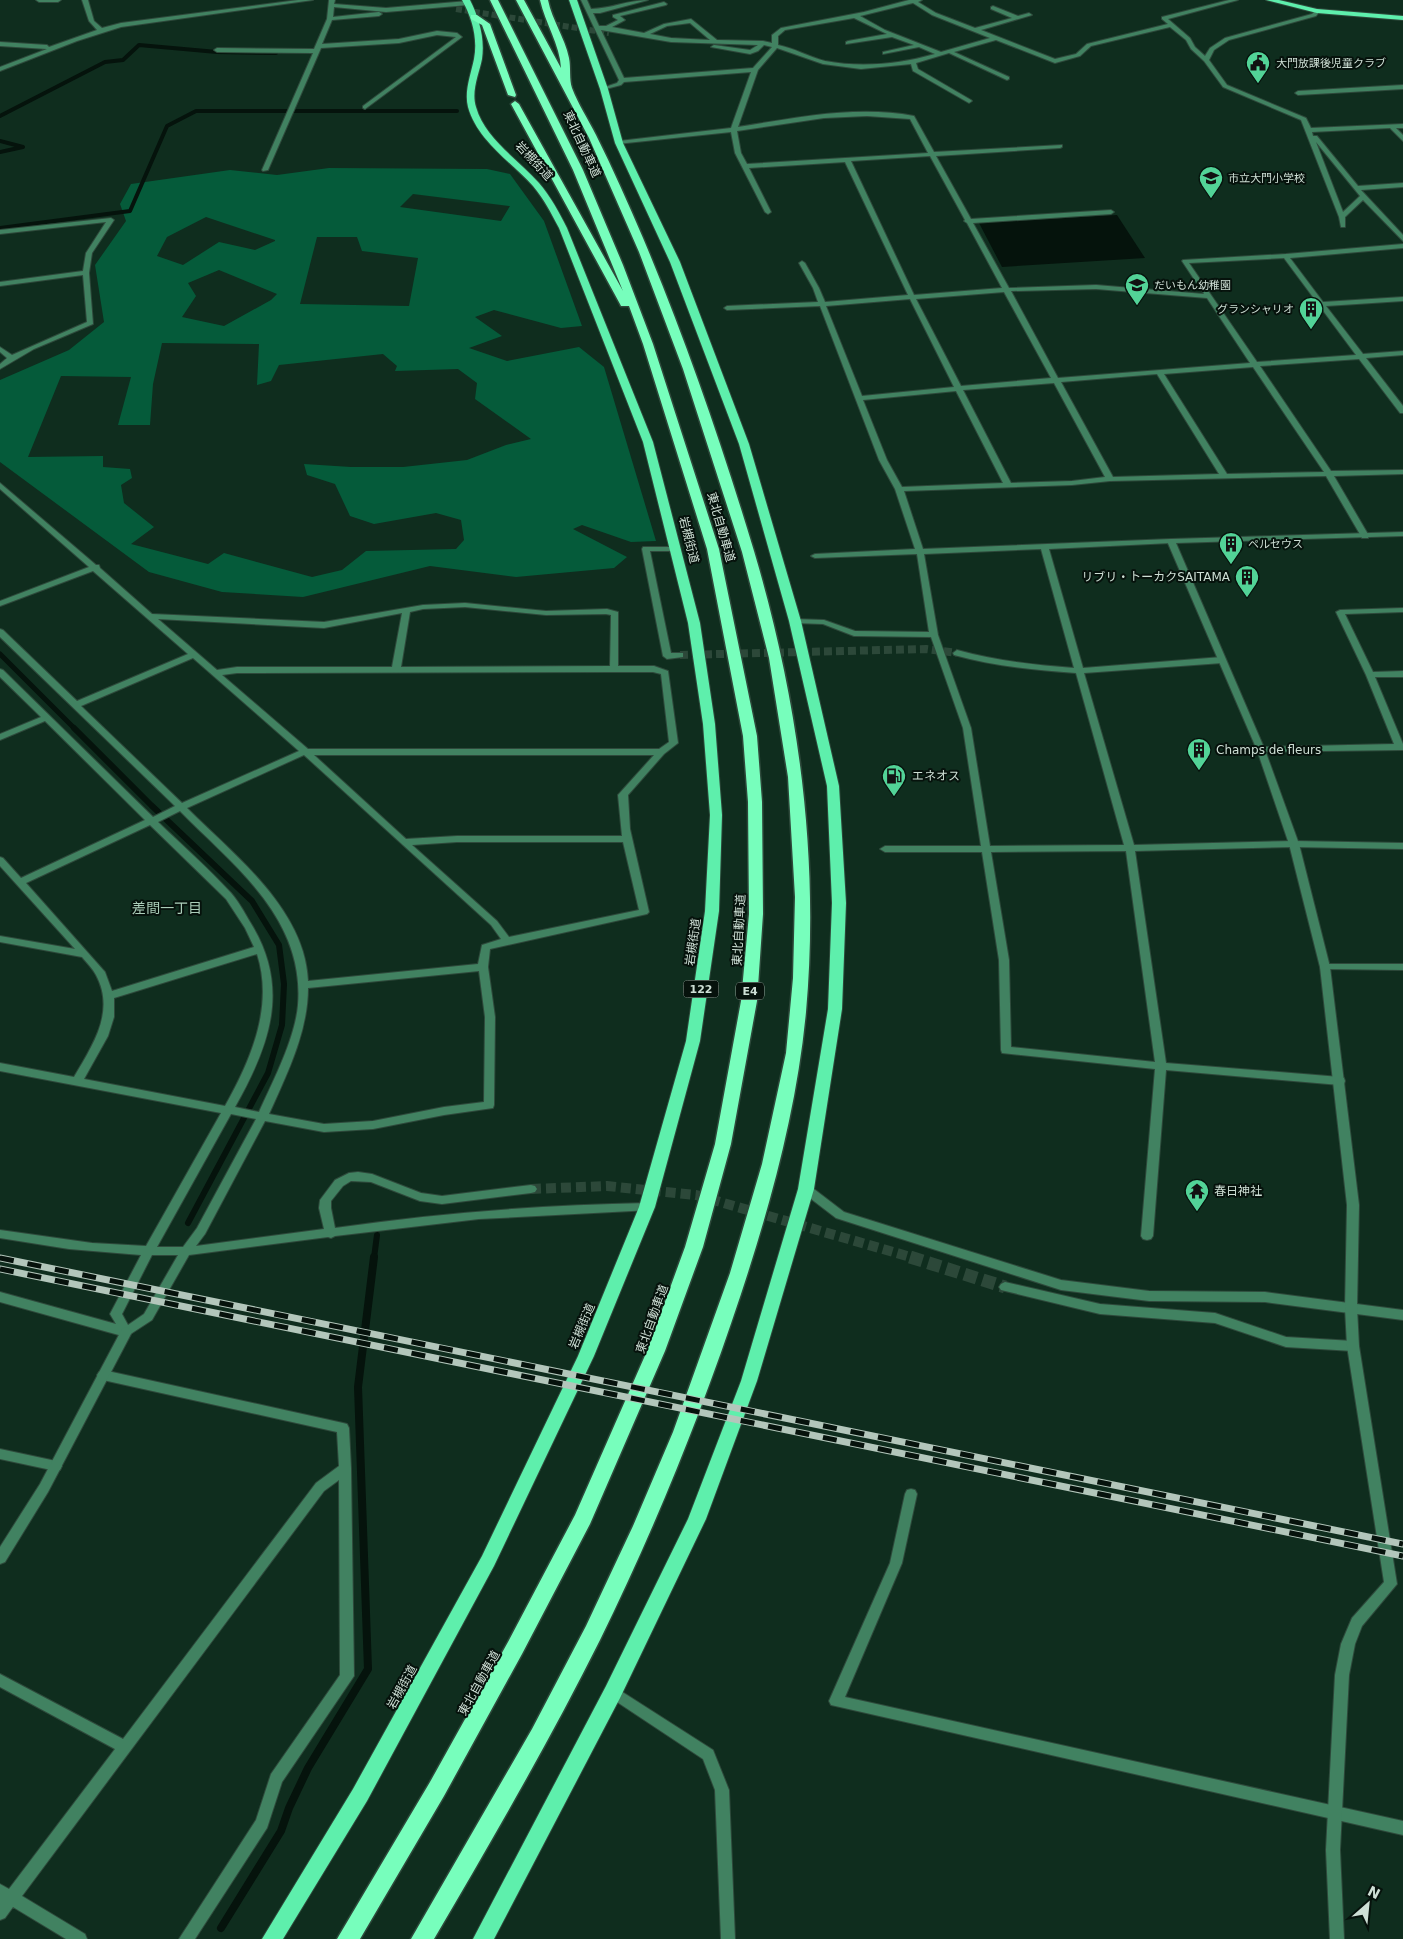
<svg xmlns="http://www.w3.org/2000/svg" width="1403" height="1939" font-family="'DejaVu Sans','Noto Sans JP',sans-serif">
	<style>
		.green { fill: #055b3a; fill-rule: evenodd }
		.water { fill: #05130c }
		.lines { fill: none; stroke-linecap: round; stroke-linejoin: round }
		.stream-far3 { stroke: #05130c; stroke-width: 4 }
		.stream-far2 { stroke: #05130c; stroke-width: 5 }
		.stream-far1 { stroke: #05130c; stroke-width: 6 }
		.stream { stroke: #05130c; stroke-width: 8 }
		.minor-tunnel-far3 { stroke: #2c4839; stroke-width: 6; stroke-dasharray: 6 3; stroke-linecap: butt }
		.minor-tunnel-far2 { stroke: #2c4839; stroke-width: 8; stroke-dasharray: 8 4; stroke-linecap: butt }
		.minor-tunnel-far1 { stroke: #2c4839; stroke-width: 10; stroke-dasharray: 10 5; stroke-linecap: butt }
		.minor-tunnel { stroke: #2c4839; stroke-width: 13; stroke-dasharray: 13 6; stroke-linecap: butt }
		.minor-casing { stroke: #2e493b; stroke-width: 2 }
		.tertiary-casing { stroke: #2e493b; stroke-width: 2 }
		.trunk-casing { stroke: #2e493b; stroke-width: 2 }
		.motorway-casing { stroke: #2e493b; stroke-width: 3 }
		.minor { fill: #418261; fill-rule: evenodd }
		.tertiary { fill: #418261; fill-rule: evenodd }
		.trunk { fill: #5eefac; fill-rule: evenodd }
		.motorway { fill: #77febc; fill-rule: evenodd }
		.rail-far1-casing { stroke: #b3c6bb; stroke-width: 5.5 }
		.rail-casing { stroke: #b3c6bb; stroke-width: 7 }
		.rail-far1 { stroke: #06120c; stroke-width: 4; stroke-dasharray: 11; stroke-linecap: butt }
		.rail { stroke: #06120c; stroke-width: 5; stroke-dasharray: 14; stroke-linecap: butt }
		.labels { text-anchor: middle; stroke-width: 4; stroke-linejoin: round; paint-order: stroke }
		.far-poi-label { font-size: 11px; fill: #cedfd5; stroke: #06120c; text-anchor: start }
		.shield { fill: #06120c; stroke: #92a299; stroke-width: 1 }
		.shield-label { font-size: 11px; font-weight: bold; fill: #cedfd5 }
		.street-label { font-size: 12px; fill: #cedfd5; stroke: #06120c }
		.poi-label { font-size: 12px; fill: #cedfd5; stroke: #06120c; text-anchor: start }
		.neighbourhood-label { font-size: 14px; fill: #abcdb9; stroke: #06120c }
	</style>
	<rect width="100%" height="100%" fill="#0f2d1e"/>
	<path class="green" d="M329 168 487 169 510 174 544 221 582 326 561 328 494 310 475 317 502 336 469 348 507 361 579 347 604 367 656 541 631 542 582 525 573 529 627 557 614 568 516 577 430 566 303 597 222 592 149 572 0 462V380L69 350 104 322 95 265 126 221 120 204 131 184 230 170 277 175ZM413 194 509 206H510L501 221 400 207ZM206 217 275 240V241L255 250 219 242 183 265 157 256 167 237ZM317 237H357L362 251 418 258 409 306 300 304ZM219 270 277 294 271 300 224 326 182 317 196 296 188 283ZM162 343 259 344 257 385 271 381 279 365 383 354 397 366 395 371 458 369 477 383 475 399 531 439 506 445 467 460 403 467H351L304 464 307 475 335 484 350 516 374 524 436 513 461 520 464 540 456 549 366 551 342 570 312 577 224 553 208 564 131 544 154 527 124 503 121 485 132 478 130 469 103 467V456L28 457 61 376 131 377 118 425H150L153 384Z"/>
	<path class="water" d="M1117 215 1145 258 1002 267 979 223Z"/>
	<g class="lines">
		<path class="stream-far3" d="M0 116 105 62 123 60 139 45 217 52 276 53
			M0 141 23 147 0 152
			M0 228 130 211 167 126 196 111H457"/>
		<path class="stream-far2" d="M0 654 76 730"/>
		<path class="stream-far1" d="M74 728 151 805 252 901 279 945 284 984 282 1025 268 1073 188 1223
			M374 1258 377 1235"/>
		<path class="stream" d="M221 1928 281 1831 289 1808 308 1768 368 1669 358 1387 374 1257"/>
		<path class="minor-tunnel-far3" d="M456 9 609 33"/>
		<path class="minor-tunnel-far2" d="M680 655 926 649 957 653"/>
		<path class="minor-tunnel-far1" d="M531 1189 607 1186 696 1195 914 1258"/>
		<path class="minor-tunnel" d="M910 1257 1005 1287"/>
		<g class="minor-casing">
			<path id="minor" d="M36 0H61L58 2H39Z
				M82 0H88L94 21 102 28 121 23 298 0H313L121 27 77 41 0 71V67L47 49 0 46V42L47 45 49 47 97 30 89 21Z
				M329 0H335L334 4 386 8 468 1 471 3 468 5 386 12 334 7 333 17 379 12 382 14 379 16 332 20 322 44 399 39 437 31 457 33 462 37 365 109 363 108V106L456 37 437 35 399 43 321 48 268 170 263 171 262 170 313 53 217 52 214 50 217 48 314 49 327 19Z
				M581 0H587L591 9C610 9 628 0 648 0L600 13H593L599 26H606L618 20 613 17V15L664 2 667 4 666 5 620 16 625 20 612 27 644 33 664 24 691 19 717 40 763 41 772 43V35L781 28 864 12 909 0H922L918 2 936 13 975 28 1012 18 991 9V7L993 6 1018 16 1029 13 1032 15 981 30 1055 59 1076 54 1087 44 1168 24 1162 19V17L1229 0H1238L1168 19 1190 38 1195 47 1205 56 1210 48 1225 38 1312 14 1317 9 1320 11 1316 16 1229 40 1214 50 1209 60 1227 85 1306 118 1311 128 1403 124V128H1396L1403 135V141L1390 128 1312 132 1313 136H1317L1358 186 1403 183V187L1361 190 1403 235V241L1363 200 1345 217V227H1341L1339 217 1301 120 1223 87 1204 61 1191 49 1186 40 1170 27 1091 46 1080 56 1055 63 996 40 954 52 1009 77V79L1007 80 949 53 916 63 918 69 971 100 972 101 969 103 913 71 911 64 861 69 823 64 777 48 758 70 738 127C795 118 856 105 914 116L934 152 1062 145V147L1060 148 936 156 971 219 1111 210 1114 212 1111 214 973 223 1009 288 1096 285 1204 294 1182 261 1183 260 1286 254 1403 244V248L1290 258 1323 302 1403 297V301L1326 306 1363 354 1403 351V355L1366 358 1403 406V413H1400L1359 359 1260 366 1331 471 1403 470V474L1334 476 1369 536 1368 538H1362L1361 536 1326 476 1110 481 1072 485 904 491 923 549 1171 539 1175 541 1171 543 1049 549 1083 668 1222 657 1226 660 1222 663 1084 673 1134 845 1294 841 1403 843V849L1294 847 1135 851 1166 1063 1340 1077 1344 1078 1345 1081 1344 1084 1340 1085 1166 1070 1153 1236 1151 1239 1147 1240 1143 1239 1141 1236 1155 1069 1002 1053 1001 1050 999 960 982 852H885L880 849 885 846H981L963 728 931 637 854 636 823 624 795 623 791 621 795 619 824 620 855 631 929 632 917 554 815 558 811 556 815 554 915 549 895 489 879 460 820 306 727 310 724 308 727 306 818 302 813 288 799 263 802 261 805 263 819 288 825 302 908 295 845 162 749 168 771 212 768 214 765 212 735 153 731 132 617 144V142L619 141 731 128 751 72 624 82 621 85 602 90V88L617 83 619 80ZM913 3 932 15 990 38 941 52 885 30 860 16ZM854 18 887 34 848 41 846 42V44L892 37 914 45 883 52V54L919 47 935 54C900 64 862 68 825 61 809 57 794 48 778 45V36L785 30ZM690 23 710 40 671 38 650 34 667 26ZM601 30 671 42 758 45 750 50 714 45 711 47 750 54 758 51 764 45 772 47 753 68 624 78ZM867 116 910 119 928 153 747 164 741 153 737 131 824 118ZM1316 142 1360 196 1343 212ZM930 156 965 220 964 221 967 223 1002 288 914 295 851 161ZM1284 258 1356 355 1257 362 1189 263ZM1096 289 1207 298 1250 363 1058 378 1011 291ZM1004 292 1051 378 961 386 916 299ZM910 299 954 387 862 396 826 306ZM1253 367 1324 472 1227 474 1164 374ZM1157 374 1219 474 1113 477 1061 382ZM1054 383 1105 477 1072 481 1011 483 963 390ZM956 391 1003 483 902 487 887 460 863 400ZM1041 549 1074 668C1034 665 997 661 957 650L953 653 954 655C994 666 1034 670 1076 673L1124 845 990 846 971 728 938 635 924 554ZM1126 851 1155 1062 1011 1047 1009 960 991 852Z
				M111 218 114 220 92 253 89 273 93 324 34 349 0 369V364L7 358 0 352V347L12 355 87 322 83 275 0 286V282L83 271 86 253 106 222 0 234V230Z
				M0 483 96 565H99L100 568 152 614 324 622 423 605 465 603 546 611 607 609 618 612V666H654L668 671 678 743 664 754 628 795 630 829 649 912 647 914 490 949 488 967 495 1017 494 1105 493 1108 444 1115 373 1129 324 1132 265 1121 205 1234 196 1246 324 1229 319 1208 320 1200 335 1180 349 1173 358 1172 372 1174 421 1193 442 1196 531 1185 535 1186 537 1189 535 1192 531 1193 442 1204 420 1201 371 1182 351 1181 343 1186 331 1201V1208L335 1228C439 1213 542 1205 647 1203L651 1204 653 1207 651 1210 479 1219 335 1236 331 1238 328 1237 189 1255 152 1320 126 1337 0 1302V1292L116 1324 110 1314 141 1255 69 1249 0 1238V1230L92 1243 146 1246 221 1113 0 1071V1063L74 1077C92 1046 116 1012 96 975 93 969 87 963 82 957L0 942V936L75 949 0 866V857L3 858 21 878 145 820 45 721 0 740V734L41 717 0 677V669L3 670 153 817 175 806 0 637V629L3 630 77 701 188 654 93 571 0 606V601L89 567 0 489ZM465 607 546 615 606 614 611 615 610 666 401 667 410 612 423 609ZM402 613 392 667H237L217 670 158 619 324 628ZM193 658 299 751 182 803 81 706ZM614 672H653L661 674 669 742 659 749H308L222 675 237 673ZM304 755 491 925 501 939 482 945 478 964 308 981C305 909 234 855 187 808ZM314 755H654L618 795 622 836H457L406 839ZM180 811C234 866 305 918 298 1005 295 1039 273 1081 259 1112L235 1107C270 1045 291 987 250 922 244 912 239 902 231 893 208 868 182 845 158 822ZM150 825 226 899 245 928 254 947 112 991 105 972 26 883ZM457 842H623L639 910 509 937 497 921 412 845ZM257 954C274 1006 251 1060 225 1106L84 1079 108 1036 114 1017V998ZM479 971 485 1017 484 1102 444 1107 373 1121 324 1124 269 1114C287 1074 308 1032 308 988ZM231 1114 256 1119 197 1228 183 1247H157ZM152 1255H178L144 1314 128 1325 122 1314Z
				M643 547H676L680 549 676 551H650L671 653H683V657L667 659 663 656 642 549Z
				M1403 608V612L1345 614 1373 672 1403 671V677H1375L1403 744V750L1258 752 1257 750 1258 748 1261 747 1394 744 1366 675 1336 612 1340 610Z
				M1325 964H1403V970L1321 969 1320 967 1321 965Z
				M806 1185 810 1186 844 1212 1061 1280 1149 1291 1265 1292 1403 1310V1320L1265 1302 1149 1301 1061 1290 836 1218 802 1192 800 1189 802 1186Z
				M1005 1282 1100 1304 1215 1313 1286 1337 1353 1341 1357 1343 1359 1346 1357 1349 1353 1351 1286 1347 1215 1323 1100 1314 1001 1290 999 1287 1001 1284Z
				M103 1370 343 1423 347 1424 349 1428 351 1468 354 1676 282 1782 267 1828 195 1939H179L256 1820 271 1774 340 1675 339 1480 324 1491 22 1896 85 1934 87 1939H66L13 1907 5 1918 0 1920V1884L9 1889 115 1749 0 1687V1674L123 1739 316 1483 339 1466 337 1432 103 1380 99 1378 97 1375 99 1372Z
				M0 1449 56 1461 60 1462 62 1466 60 1470 56 1471 0 1459Z
				M911 1489 915 1490 917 1494 902 1563 845 1697 1403 1821V1835L831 1705 829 1701 890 1563 905 1494 907 1490Z
				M613 1686 713 1750 729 1790 735 1939H721L715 1790 703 1759 608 1696 606 1692 608 1688Z"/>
		</g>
		<g class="tertiary-casing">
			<path id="tertiary" d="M1403 85V89L1298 95 1295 93 1298 91Z
				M1403 532V536L1176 543 1265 750 1299 844 1330 967 1359 1205 1357 1308 1359 1346 1397 1584 1362 1626 1355 1644 1349 1675 1340 1850 1344 1939H1330L1326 1850 1335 1675 1341 1644 1352 1618 1384 1582 1347 1346 1345 1308 1347 1205 1320 967 1289 844 1257 750 1167 541 1171 539Z
				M126 1327 130 1329 132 1332 48 1492 5 1562 0 1564V1547L40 1484 122 1329Z"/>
		</g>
		<g class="trunk-casing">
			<path id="trunk" d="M462 0H470C479 18 485 38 482 59 479 74 471 91 476 107 485 139 518 159 539 183 551 197 559 212 567 228L653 442 700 623 715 724 722 815 719 911 700 1041 655 1207 594 1356 494 1566 367 1801 283 1939H262L353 1789 482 1556 578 1356 639 1207 686 1041 705 911 710 815 703 724 688 623 643 442 559 228C551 213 544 199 533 186 511 162 477 140 468 107 464 91 471 74 474 59 478 38 472 18 462 0Z
				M569 0H577L608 89 623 143 680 262 749 444 801 621 839 786 846 903 842 1009 814 1189 757 1381 706 1519 620 1698 494 1939H473L606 1686 688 1519 741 1381 798 1189 828 1009 832 903 827 786 789 621 739 444 670 262 615 143 600 89Z
				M1266 0H1279L1317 9 1403 16V20L1317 13Z"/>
		</g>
		<g class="motorway-casing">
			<path id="motorway" d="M490 0H498L583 170 623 265 653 344 719 549 757 736 762 802 763 914 757 1001 731 1144 703 1247 665 1351 590 1524 522 1654 444 1796 360 1939H337L430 1782 508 1642 575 1515 647 1351 685 1247 715 1144 741 1001 749 914 748 802 743 736 707 549 643 344 629 306H621L620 304 511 104 515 101 519 104 623 291 573 170Z
				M516 0H524L561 68C560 45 545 23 540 0H548C552 20 565 38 569 58 571 68 569 79 572 88 578 104 588 119 596 135 613 169 628 203 643 238 686 340 722 445 754 551 798 699 820 857 806 1012 797 1108 771 1203 741 1294 702 1412 655 1528 600 1640 549 1742 492 1840 434 1939H411L532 1729 586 1626 633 1526 673 1432 730 1273 762 1164 786 1053 793 978 795 897 788 777 769 658 742 552 683 369 639 252 589 138Z
				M471 15H477L490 24 516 95 515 97 508 95 482 25 471 19Z"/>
		</g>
		<use href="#minor" class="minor"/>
		<use href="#tertiary" class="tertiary"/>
		<use href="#trunk" class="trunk"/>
		<use href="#motorway" class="motorway"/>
		<g class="rail-far1-casing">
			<path id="rail-far1" d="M0 1258H2"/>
		</g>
		<g class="rail-casing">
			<path id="rail" d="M0 1258 1403 1544
				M0 1269 1403 1556"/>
		</g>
		<use href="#rail-far1" class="rail-far1"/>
		<use href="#rail" class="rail"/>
	</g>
	<defs>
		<g id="civic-pin" transform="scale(1.25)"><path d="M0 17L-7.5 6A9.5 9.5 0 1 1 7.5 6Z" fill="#52d397" stroke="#06120c"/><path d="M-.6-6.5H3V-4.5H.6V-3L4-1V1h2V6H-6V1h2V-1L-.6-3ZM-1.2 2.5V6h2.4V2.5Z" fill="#111"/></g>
		<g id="school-pin" transform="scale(1.25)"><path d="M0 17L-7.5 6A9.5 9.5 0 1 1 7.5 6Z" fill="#52d397" stroke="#06120c"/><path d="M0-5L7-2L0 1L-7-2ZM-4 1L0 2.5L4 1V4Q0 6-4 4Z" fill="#111"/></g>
		<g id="building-pin" transform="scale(1.25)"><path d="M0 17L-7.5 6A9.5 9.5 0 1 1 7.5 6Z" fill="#52d397" stroke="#06120c"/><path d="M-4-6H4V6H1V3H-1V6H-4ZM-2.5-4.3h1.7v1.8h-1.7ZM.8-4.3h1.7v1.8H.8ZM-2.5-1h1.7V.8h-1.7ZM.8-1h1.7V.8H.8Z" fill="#111"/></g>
		<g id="fuel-pin" transform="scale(1.25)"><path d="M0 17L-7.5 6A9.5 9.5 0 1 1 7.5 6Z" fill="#52d397" stroke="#06120c"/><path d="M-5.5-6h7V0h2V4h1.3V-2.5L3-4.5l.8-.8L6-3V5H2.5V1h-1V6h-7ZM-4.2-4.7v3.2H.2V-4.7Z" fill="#111"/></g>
		<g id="temple-pin" transform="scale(1.25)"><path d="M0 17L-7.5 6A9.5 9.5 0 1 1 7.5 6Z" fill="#52d397" stroke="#06120c"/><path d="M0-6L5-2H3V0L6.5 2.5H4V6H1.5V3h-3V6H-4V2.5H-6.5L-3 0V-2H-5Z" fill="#111"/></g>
	</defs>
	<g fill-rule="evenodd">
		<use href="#civic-pin" x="1258" y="63"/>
		<use href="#school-pin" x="1211" y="178"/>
		<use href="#school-pin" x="1137" y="285"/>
		<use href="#building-pin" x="1311" y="309"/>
		<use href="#building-pin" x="1231" y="544"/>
		<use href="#building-pin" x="1247" y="577"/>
		<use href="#building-pin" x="1199" y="750"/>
		<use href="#fuel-pin" x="894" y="776"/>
		<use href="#temple-pin" x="1197" y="1191"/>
	</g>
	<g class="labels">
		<g class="far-poi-label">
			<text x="1276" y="67">大門放課後児童クラブ</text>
			<text x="1228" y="182">市立大門小学校</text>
			<text x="1154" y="289">だいもん幼稚園</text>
			<text x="1294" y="313" text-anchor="end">グランシャリオ</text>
			<text x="1248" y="548">ペルセウス</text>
		</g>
		<g class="shield">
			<rect x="683.5" y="980.5" width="35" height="17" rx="4"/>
			<rect x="736" y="982.5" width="28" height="17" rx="4"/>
		</g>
		<g class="shield-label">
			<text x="701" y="993">122</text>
			<text x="750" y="995">E4</text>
		</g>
		<g class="street-label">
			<text transform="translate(582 144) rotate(65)" y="4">東北自動車道</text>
			<text transform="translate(534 161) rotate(47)" y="4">岩槻街道</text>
			<text transform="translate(721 527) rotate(74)" y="4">東北自動車道</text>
			<text transform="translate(689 540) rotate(76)" y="4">岩槻街道</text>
			<text transform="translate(739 930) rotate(-87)" y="4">東北自動車道</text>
			<text transform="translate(693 942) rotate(-82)" y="4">岩槻街道</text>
			<text transform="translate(652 1319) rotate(-70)" y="4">東北自動車道</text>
			<text transform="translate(582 1326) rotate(-67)" y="4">岩槻街道</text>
			<text transform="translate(479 1683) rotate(-61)" y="4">東北自動車道</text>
			<text transform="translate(402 1687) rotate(-61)" y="4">岩槻街道</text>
		</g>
		<g class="poi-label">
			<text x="1230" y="581" text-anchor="end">リブリ・トーカクSAITAMA</text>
			<text x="1216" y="754">Champs de fleurs</text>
			<text x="912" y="780">エネオス</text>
			<text x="1214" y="1195">春日神社</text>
		</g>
		<g class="neighbourhood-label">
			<text x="167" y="913">差間一丁目</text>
		</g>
	</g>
	<g transform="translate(1368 1904) rotate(27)" stroke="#06120c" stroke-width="4" paint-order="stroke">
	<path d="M0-4L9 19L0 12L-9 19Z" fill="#cedfd5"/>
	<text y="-8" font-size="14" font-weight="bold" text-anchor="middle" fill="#cedfd5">N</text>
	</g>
</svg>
